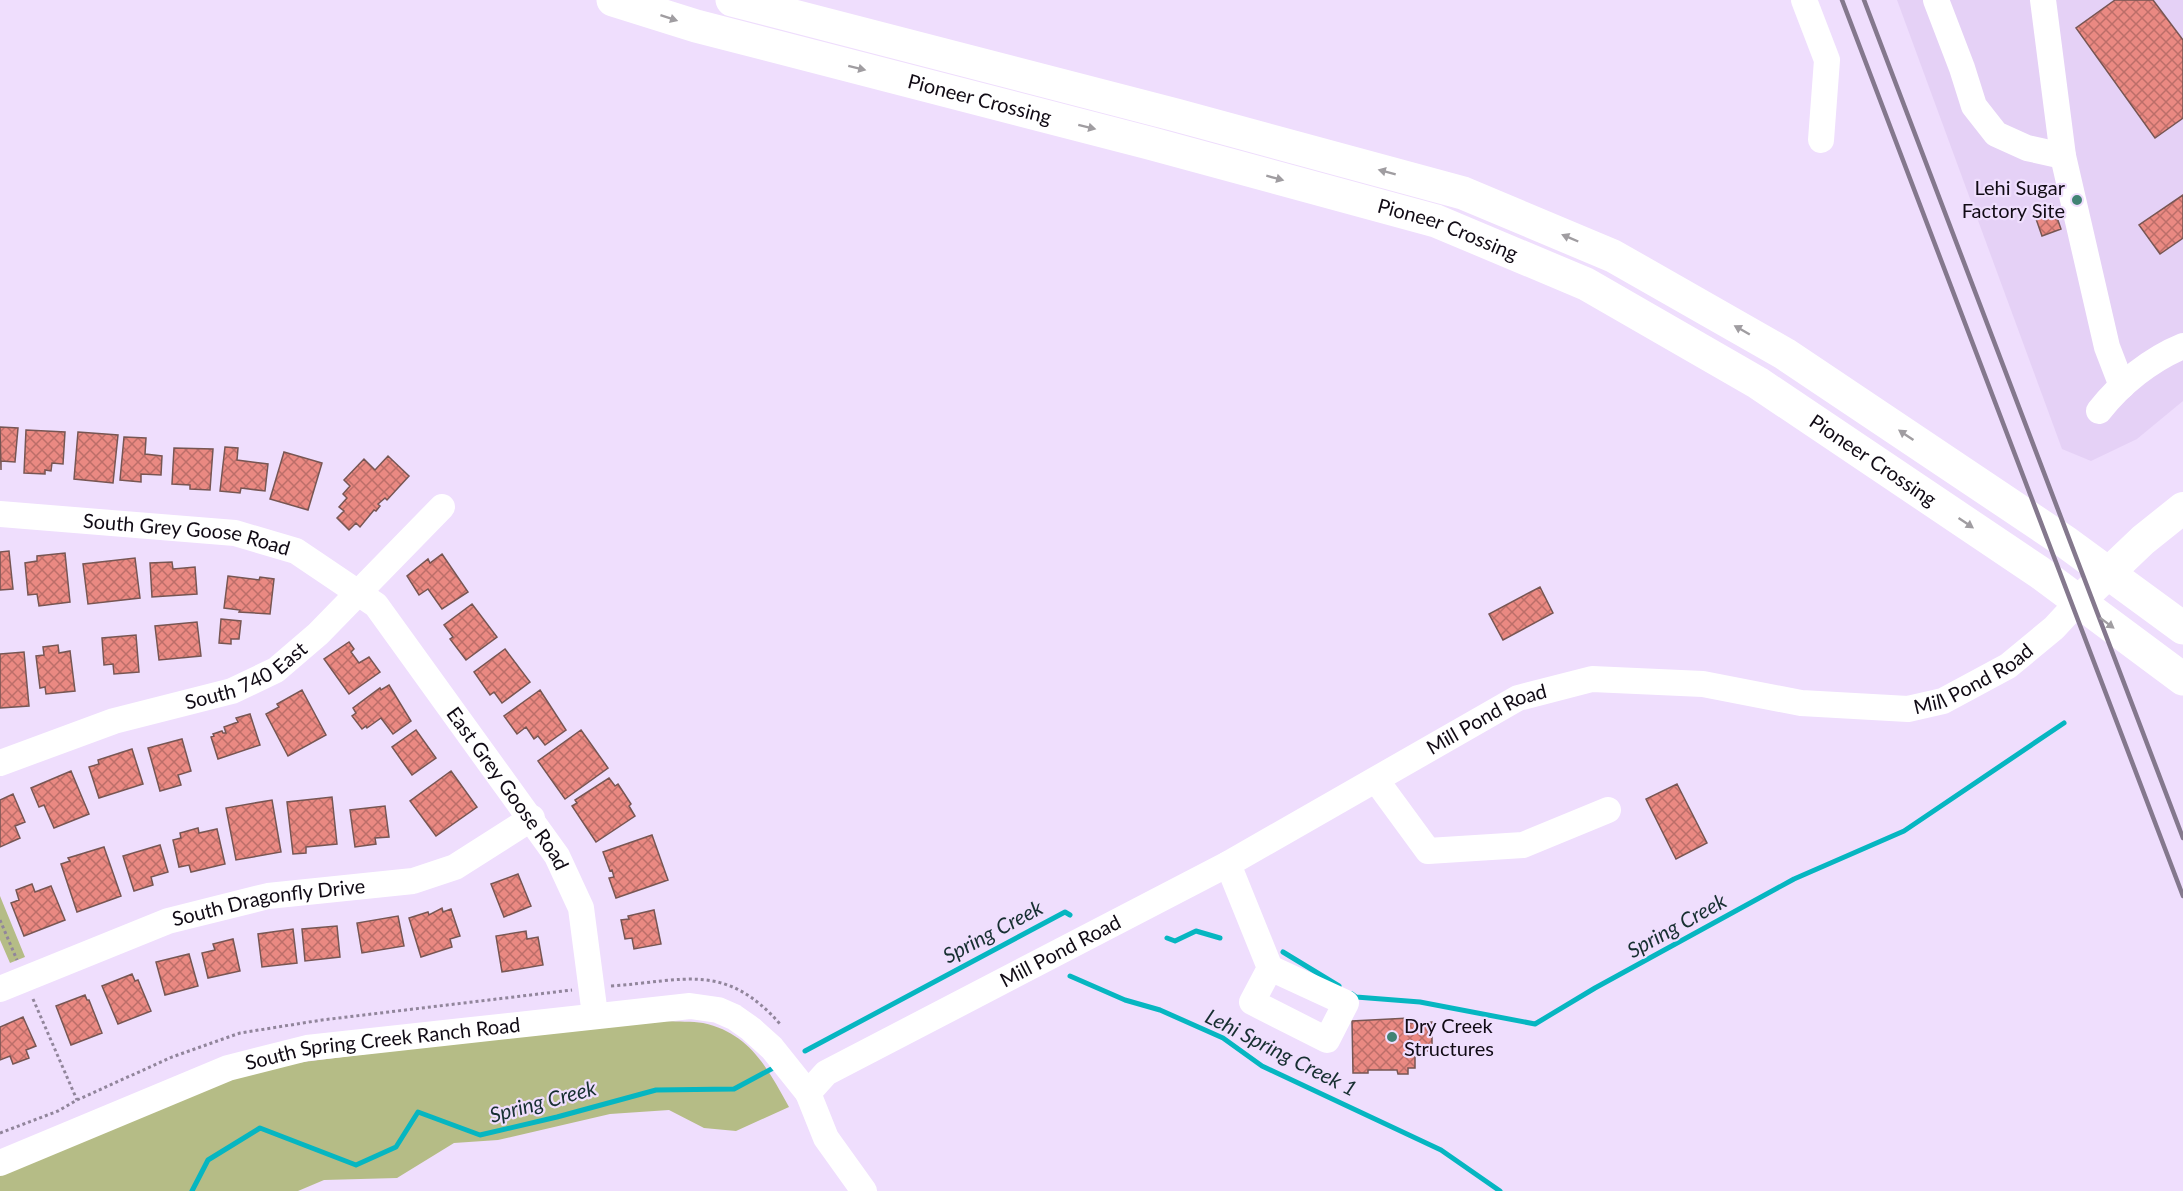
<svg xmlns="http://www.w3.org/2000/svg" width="2183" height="1191" font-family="Lato,sans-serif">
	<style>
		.built { fill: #e5d1f6 }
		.grass { fill: #b5bc86 }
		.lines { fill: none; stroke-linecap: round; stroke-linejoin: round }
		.stream { stroke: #06b6c1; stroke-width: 5 }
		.building { fill: url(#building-cross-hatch); stroke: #775653; stroke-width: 1.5 }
		.path { stroke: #91859b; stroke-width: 3; stroke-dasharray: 3 3; stroke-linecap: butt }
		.minor { stroke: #fff; stroke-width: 26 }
		.major { stroke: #fff; stroke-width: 32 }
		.highway { stroke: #fff; stroke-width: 33 }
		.rail { stroke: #84788d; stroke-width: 4.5 }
		.oneway { fill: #a09da1 }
		.poi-dot { fill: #418374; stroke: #efdefd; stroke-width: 2 }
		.labels { text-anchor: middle; stroke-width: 4.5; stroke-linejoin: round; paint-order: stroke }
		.street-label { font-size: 20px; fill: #110b15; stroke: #efdefd }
		.poi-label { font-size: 20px; fill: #110b15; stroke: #efdefd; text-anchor: end }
		.water-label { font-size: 21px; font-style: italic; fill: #172f31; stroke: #efdefd }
	</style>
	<defs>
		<pattern id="building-cross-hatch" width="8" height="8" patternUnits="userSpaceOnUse" patternTransform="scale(1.5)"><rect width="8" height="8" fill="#ea8982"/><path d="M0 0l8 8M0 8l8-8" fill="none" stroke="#bc6e69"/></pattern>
	</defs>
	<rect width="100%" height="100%" fill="#efdefd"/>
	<path class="built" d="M1897 0H2183V401L2137 439 2091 461 2062 449Z"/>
	<path class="grass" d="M0 896 25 957 10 963 0 940Z
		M666 1021C678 1022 692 1021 703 1023 750 1033 768 1069 789 1107L736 1131 704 1128 669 1110 610 1114 498 1140 454 1143 397 1178 324 1180 298 1191H0V1174L207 1087 280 1065 374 1053Z"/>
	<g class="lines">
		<path class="stream" d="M1167 938 1175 941 1196 931 1220 938
			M1283 952 1339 986
			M1070 976 1125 1000 1160 1010 1223 1038 1262 1066 1441 1150 1500 1191
			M1352 994 1356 997 1420 1002 1535 1024 1595 988 1794 879 1904 831 2064 723
			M805 1051 1065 912 1070 915
			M192 1191 208 1160 260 1128 356 1165 396 1147 418 1112 480 1135 557 1117 656 1090 734 1089 777 1066"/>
	</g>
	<path class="building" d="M2115 0H2153L2183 40V118L2155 138 2076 28Z
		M2183 195V238L2160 254 2139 225Z
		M2053 206 2061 229 2042 236 2034 213Z
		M0 427 18 428 15 462 1 461V470Z
		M26 430 65 432 63 464 52 463 51 471 45 470V474L24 473Z
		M78 432 118 435 113 483 74 479Z
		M124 437 146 438 145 454 162 456 161 475 141 474V482L120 480Z
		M225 447 238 448 237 460 268 464 265 491 241 488 240 493 220 491Z
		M174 448 213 449 210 490 190 489V485L172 484Z
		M284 452 322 463 308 510 270 499Z
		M388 456 409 476 387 500 385 498 378 504 380 506 376 511 374 510 360 527 356 523 349 530 337 518 344 511 339 507 347 498 343 494 350 486 344 480 364 459 375 470Z
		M9 551 13 589 0 590V552Z
		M65 553 70 602 39 606 37 594 28 595 25 563 37 561V556Z
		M442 554 468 592 442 609 428 589 419 595 407 576 428 559 430 563Z
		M135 558 140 598 88 604 83 564Z
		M172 562 173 569 195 567 197 594 152 597 150 563Z
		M228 576 259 580 260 577 274 579 270 614 239 612 240 610 224 608Z
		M1540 587 1553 613 1503 640 1489 614Z
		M472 604 497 637 466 660 450 639 453 637 444 625Z
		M221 619 241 621 239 639H231V644L219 643Z
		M197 622 201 656 159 660 155 626Z
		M136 635 139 672 114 674 113 664 104 665 102 638Z
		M349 642 354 649 351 652 359 663 369 657 380 672 349 694 324 659Z
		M58 645 59 653 70 651 75 691 46 694 45 687 40 688 36 656 44 655 43 647Z
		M505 649 530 682 502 703 494 692 490 695 474 672Z
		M24 652 29 706 0 708V654Z
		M389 685 411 721 393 734 381 718 367 728 366 726 362 729 352 716 356 713 353 708 380 688 381 690Z
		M302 690 326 735 288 756 266 714 279 707 277 704Z
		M540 690 566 730 545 745 538 736 534 739 526 727 517 734 504 716Z
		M250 714 260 745 218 759 211 737 214 736 213 734 222 731 223 733H226L224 727 238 722 236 718Z
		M416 730 436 758 412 775 392 747Z
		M581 730 608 768 565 799 538 761Z
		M182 739 191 771 178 775 181 785 160 791 148 748Z
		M132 749 143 784 99 798 89 767 99 764 98 760Z
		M71 771 89 814 54 828 44 805 39 807 31 788Z
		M451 771 477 807 436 836 410 801Z
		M609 778 615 786 618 784 631 804 629 806 635 816 596 842 572 806 577 803 575 800Z
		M1677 784 1707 843 1676 859 1646 799Z
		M13 794 25 822 15 826 20 838 0 847V800Z
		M332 797 337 844 306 847V853L293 854 287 802Z
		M272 800 281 852 236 860 226 808Z
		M385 806 389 837 375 838 376 844 355 847 350 810Z
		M198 828 199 833 217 829 225 864 191 872 189 865 179 867 173 840 181 838 180 833Z
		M652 835 668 880 616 898 609 878 614 877 612 870 610 871 603 852Z
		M160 845 168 872 151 877 153 885 134 891 123 856Z
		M104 847 121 896 77 912 61 864 70 861 68 858Z
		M518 874 531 906 504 917 491 884Z
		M32 884 35 892 51 886 65 920 24 936 11 903 19 900 16 890Z
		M442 908 443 912 451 909 460 936 450 939 452 947 421 957 409 918 428 912 429 915Z
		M654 910 661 944 634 949 632 938 625 939 621 920 629 919 628 916Z
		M398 916 404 946 362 953 357 923Z
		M337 926 340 957 305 961 302 929Z
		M293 929 297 963 262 967 258 934Z
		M526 931 527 939 538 937 543 965 502 972 496 936Z
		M233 939 240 971 208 978 202 953 215 950 213 944Z
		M189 954 198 986 165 995 156 962Z
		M132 974 135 981 138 980 151 1011 118 1024 102 986Z
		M85 995 87 1000H89L102 1033 71 1045 56 1006Z
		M23 1017 36 1046 26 1050 29 1058 13 1064 10 1056 0 1060V1027Z
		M1409 1018V1023L1432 1022V1051H1415V1068H1408V1074H1398L1397 1070H1368V1073H1353L1352 1021Z"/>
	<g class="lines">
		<path class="path" d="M0 920 17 960
			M611 986C685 981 725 961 781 1025
			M33 999 77 1100
			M0 1133 58 1111 77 1100 172 1057 240 1033 322 1020 572 990"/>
		<g class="minor">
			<path d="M1804 0 1827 60 1821 140"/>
			<path d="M1936 0 1962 68 1974 106 1996 134 2027 148 2063 156"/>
			<path d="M2043 0 2063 156 2107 347 2122 386"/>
			<path d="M2099 411C2120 384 2151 359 2183 346"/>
			<path id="s1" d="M0 514 235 533 296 551 376 605 557 856 581 908 595 1015"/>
			<path id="s2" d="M0 763 114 721 232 691 276 670 318 634 442 507"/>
			<path d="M1376 780 1428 851 1523 845 1608 810"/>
			<path d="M1228 864 1270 968 1252 1002 1327 1040 1346 1003 1270 968"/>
			<path id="s3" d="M0 989 168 921 268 896 413 881 455 867 532 818"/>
			<path id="s4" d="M808 1093 826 1073 1228 864 1518 698 1592 679 1703 684 1801 703 1908 709 1943 701 2008 666 2054 628 2079 601"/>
			<path id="s5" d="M0 1163 228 1068 307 1048 690 1006 718 1010 734 1017 751 1029 772 1048 808 1093 826 1138 864 1191"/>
		</g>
		<path class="major" d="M2079 601 2143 540 2183 508"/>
		<g class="highway">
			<path id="s6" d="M613 0 696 26 1149 143 1436 221 1586 284 1758 383 2039 572 2183 679"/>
			<path d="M732 0 1176 115 1463 193 1613 256 1785 354 2067 543 2183 628"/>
		</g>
		<path class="rail" d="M1842 0 2183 896
			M1864 0 2183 838"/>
	</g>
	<defs><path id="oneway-solid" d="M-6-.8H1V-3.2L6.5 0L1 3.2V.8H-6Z" transform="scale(1.5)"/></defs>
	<g class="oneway">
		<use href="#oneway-solid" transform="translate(669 18) rotate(18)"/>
		<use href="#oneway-solid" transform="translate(857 68) rotate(14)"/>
		<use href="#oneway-solid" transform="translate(1087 127) rotate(14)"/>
		<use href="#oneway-solid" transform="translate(1387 172) rotate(-165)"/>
		<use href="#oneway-solid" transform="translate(1275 178) rotate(15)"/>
		<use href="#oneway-solid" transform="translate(1570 238) rotate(-157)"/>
		<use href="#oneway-solid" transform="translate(1742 330) rotate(-150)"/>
		<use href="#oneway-solid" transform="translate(1906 435) rotate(-146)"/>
		<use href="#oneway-solid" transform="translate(1966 523) rotate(34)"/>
		<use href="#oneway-solid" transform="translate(2107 623) rotate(37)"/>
	</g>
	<g class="poi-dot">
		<circle cx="2077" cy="200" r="6"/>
		<circle cx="1392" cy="1037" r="6"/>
	</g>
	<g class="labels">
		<g class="street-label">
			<text dy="7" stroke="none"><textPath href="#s6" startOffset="380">Pioneer Crossing</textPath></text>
			<text dy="7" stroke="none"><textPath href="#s6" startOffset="866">Pioneer Crossing</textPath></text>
			<text dy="7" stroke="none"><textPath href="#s6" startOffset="1352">Pioneer Crossing</textPath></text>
			<text dy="7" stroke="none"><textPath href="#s1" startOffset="188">South Grey Goose Road</textPath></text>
			<text dy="7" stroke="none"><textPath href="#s2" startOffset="262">South 740 East</textPath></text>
			<text dy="7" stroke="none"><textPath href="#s4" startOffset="1281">Mill Pond Road</textPath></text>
			<text dy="7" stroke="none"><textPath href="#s4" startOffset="777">Mill Pond Road</textPath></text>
			<text dy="7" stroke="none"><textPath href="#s1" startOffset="622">East Grey Goose Road</textPath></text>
			<text dy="7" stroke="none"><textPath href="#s3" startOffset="284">South Dragonfly Drive</textPath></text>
			<text dy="7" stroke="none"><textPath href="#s4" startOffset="291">Mill Pond Road</textPath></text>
			<text dy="7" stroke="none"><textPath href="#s5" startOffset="404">South Spring Creek Ranch Road</textPath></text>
		</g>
		<g class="poi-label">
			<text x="2065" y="195">Lehi Sugar<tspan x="2065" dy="23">Factory Site</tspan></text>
			<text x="1404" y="1033" text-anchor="start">Dry Creek<tspan x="1404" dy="23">Structures</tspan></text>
		</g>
		<g class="water-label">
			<text transform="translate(1677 926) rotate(-29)" y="7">Spring Creek</text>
			<text transform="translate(993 932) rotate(-28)" y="7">Spring Creek</text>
			<text transform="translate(1281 1053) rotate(27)" y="7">Lehi Spring Creek 1</text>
			<text transform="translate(543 1102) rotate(-15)" y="7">Spring Creek</text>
		</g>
	</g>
</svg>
